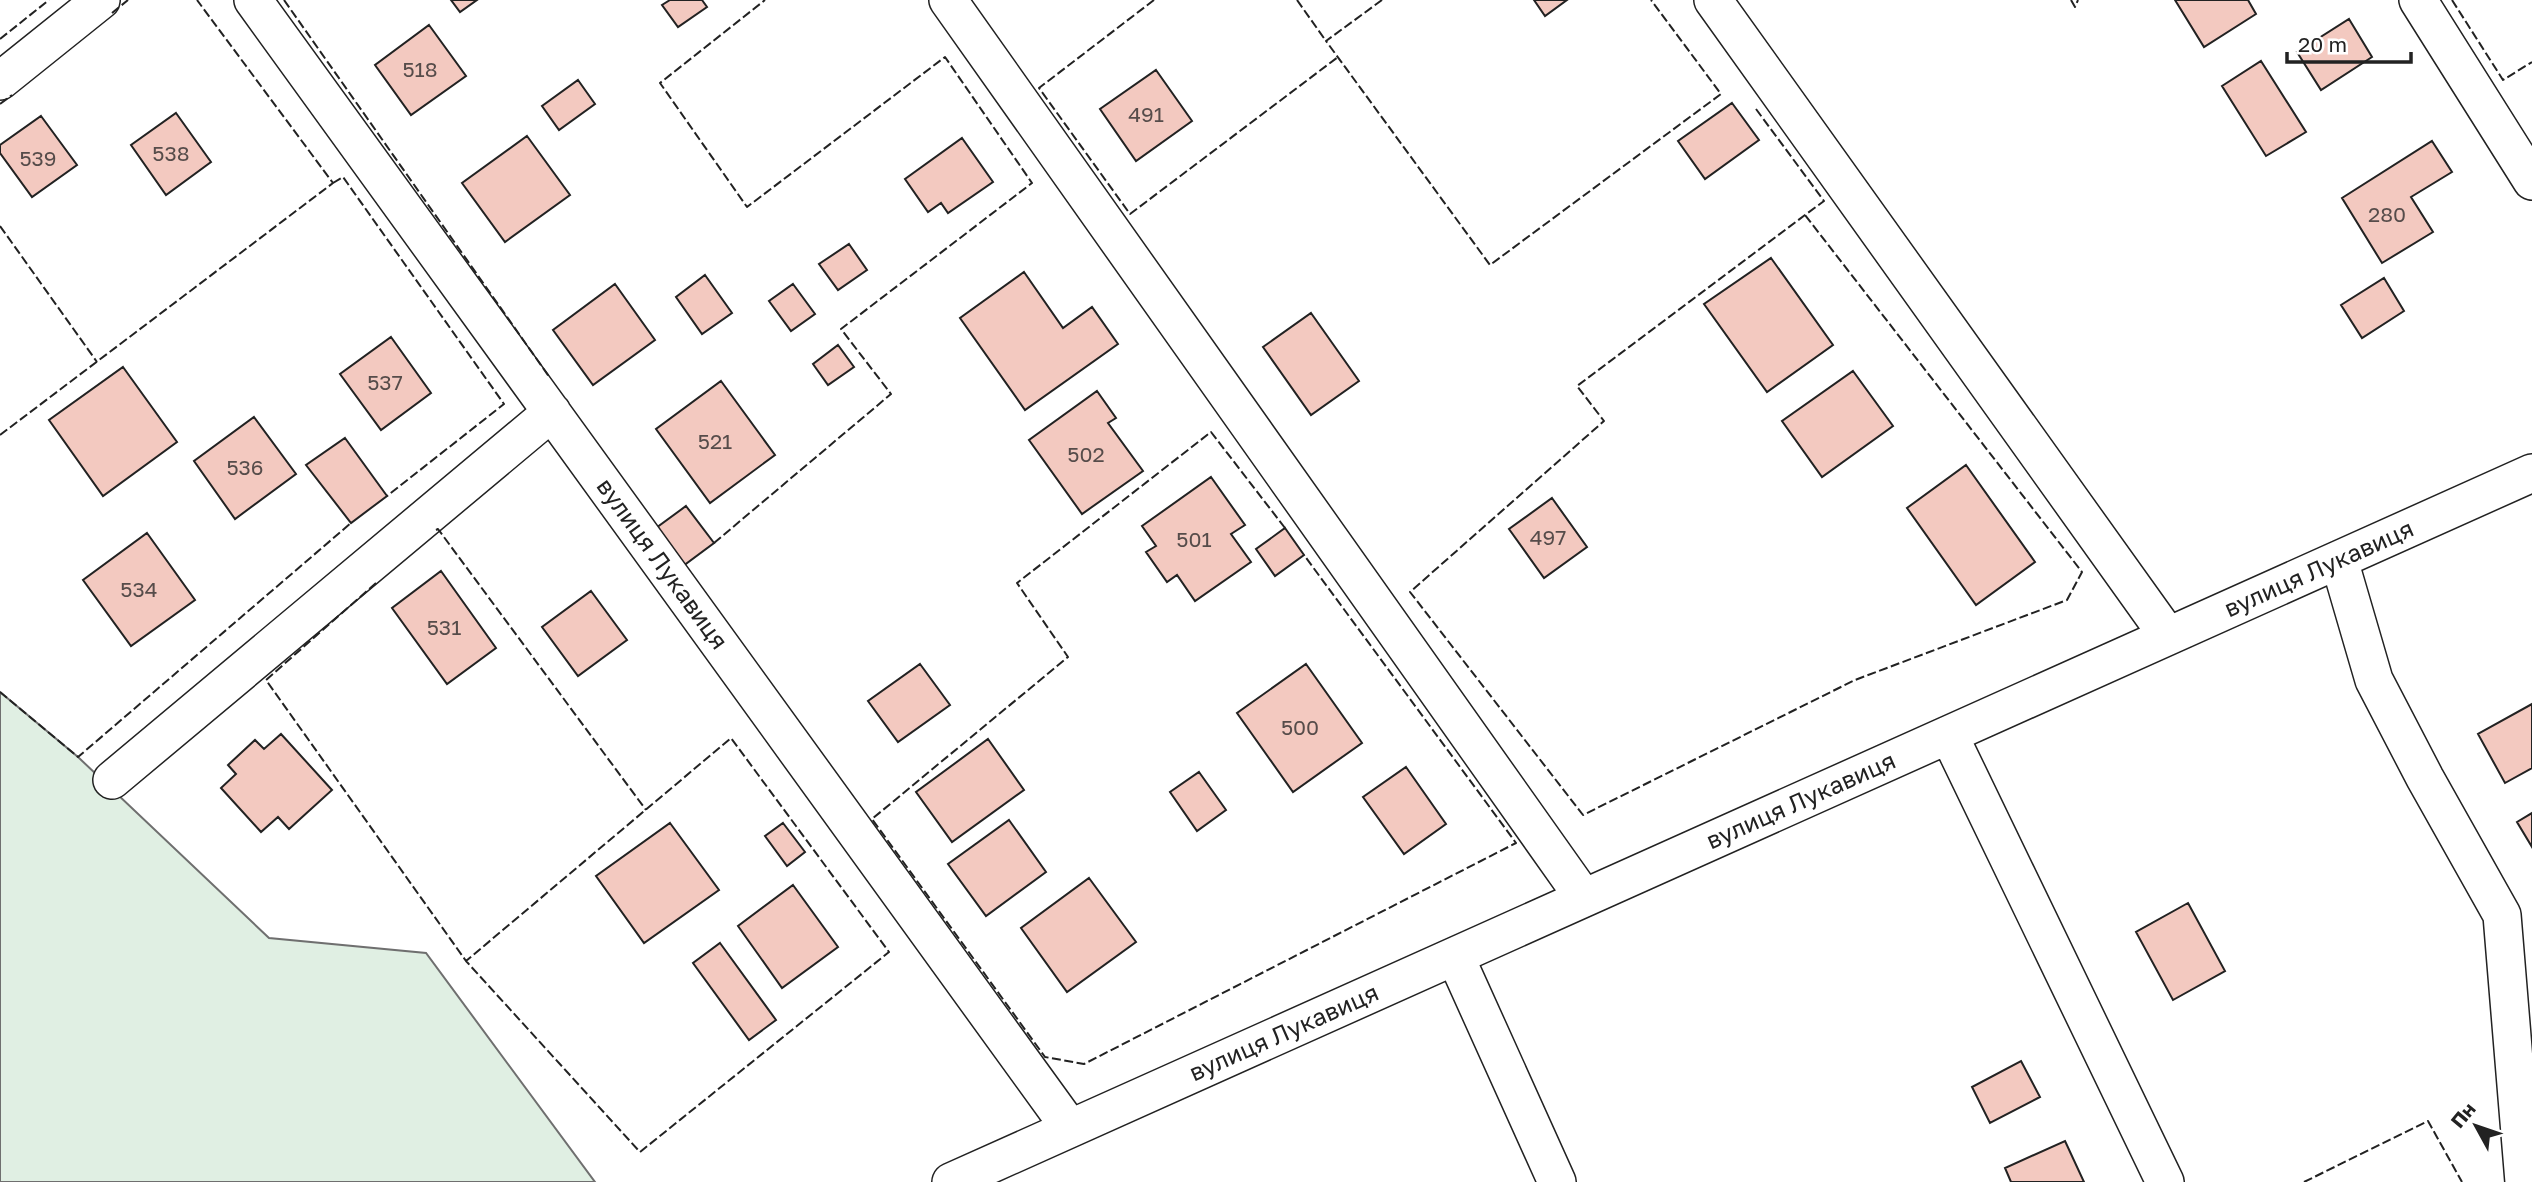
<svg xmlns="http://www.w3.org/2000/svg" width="2532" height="1182" font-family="'Golos Text',sans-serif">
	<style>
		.green { fill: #e0efe3; stroke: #6f6f6f; stroke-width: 2 }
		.building { fill: #f3c9c0; stroke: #222; stroke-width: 2 }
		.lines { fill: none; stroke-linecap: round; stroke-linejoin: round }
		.street-casing { stroke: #222; stroke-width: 40 }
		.street { stroke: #fff; stroke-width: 37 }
		.fence { stroke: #222; stroke-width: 2; stroke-dasharray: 9 3.5; stroke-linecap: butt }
		.labels { text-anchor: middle; stroke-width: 5; stroke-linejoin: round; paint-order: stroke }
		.number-label { font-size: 21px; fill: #564c4a }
		.street-label { font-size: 24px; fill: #222; stroke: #fff }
	</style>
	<rect width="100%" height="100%" fill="#fff"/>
	<path class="green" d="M0 692 78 757 269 938 426 953 595 1182H0Z"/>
	<path class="building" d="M451 0H477L460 12Z
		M670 0H702L707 7 678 27 662 5Z
		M1534 0H1567L1545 16Z
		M2175 0H2248L2256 14 2204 47Z
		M2349 19 2372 57 2321 90 2297 52Z
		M429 25 466 76 411 115 375 65Z
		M2261 61 2306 132 2266 156 2222 86Z
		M1156 70 1192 121 1136 161 1100 109Z
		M578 80 595 104 559 130 542 106Z
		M1732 103 1759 140 1705 179 1678 141Z
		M176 113 211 162 166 195 131 145Z
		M41 116 77 165 32 197 0 153V145Z
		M527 136 570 195 505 242 462 183Z
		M962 138 993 182 948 213 941 203 928 212 905 179Z
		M2432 141 2452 172 2411 197 2433 232 2382 263 2342 198Z
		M849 244 867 270 838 290 819 264Z
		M1771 258 1833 345 1767 392 1704 304Z
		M1024 272 1063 328 1092 307 1118 344 1025 410 960 318Z
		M705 275 732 313 702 334 676 297Z
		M2384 278 2404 311 2362 338 2341 305Z
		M615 284 655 340 593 385 553 330Z
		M793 284 815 314 791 331 769 301Z
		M1311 313 1359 381 1311 415 1263 347Z
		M391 337 431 393 381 430 340 374Z
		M838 345 854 367 828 385 813 364Z
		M123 367 177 442 103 496 49 420Z
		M1853 371 1893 426 1822 477 1782 421Z
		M721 381 775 455 710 503 656 429Z
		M1097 391 1116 418 1108 423 1143 471 1082 514 1029 440Z
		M254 417 296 474 235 519 194 461Z
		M345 438 387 496 351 523 306 465Z
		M1966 465 2035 562 1976 605 1907 508Z
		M1211 477 1245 525 1231 534 1251 562 1195 601 1177 575 1167 582 1146 552 1156 546 1142 526Z
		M1552 498 1587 547 1544 578 1509 529Z
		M686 506 714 543 683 566 656 528Z
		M1285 528 1304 555 1275 576 1256 549Z
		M147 533 195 600 131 646 83 580Z
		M441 571 496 648 447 684 392 608Z
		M591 591 627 640 578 676 542 627Z
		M920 664 950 705 898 742 868 701Z
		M1306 664 1362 743 1293 792 1237 713Z
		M2532 704V768L2505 783 2478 734Z
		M281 734 332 790 289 829 278 817 261 832 221 788 236 774 228 765 255 740 264 749Z
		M988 739 1024 790 952 842 916 792Z
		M1406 767 1446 824 1404 854 1363 797Z
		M1199 772 1226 810 1197 831 1170 792Z
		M2532 813V847L2517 822Z
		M1009 820 1046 872 986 916 948 864Z
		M670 823 719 890 644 943 596 876Z
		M783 823 805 852 787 866 765 836Z
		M1089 878 1136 942 1067 992 1021 928Z
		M793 885 838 947 782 988 738 926Z
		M2188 903 2225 971 2173 1000 2136 932Z
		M720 943 776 1020 749 1040 693 963Z
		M2021 1061 2040 1097 1990 1123 1972 1087Z
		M2065 1141 2084 1182H2011L2005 1168Z"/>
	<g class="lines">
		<g class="street-casing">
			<path id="street" d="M253 0 1070 1128
				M948 0 1584 898
				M1713 0 2168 636
				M2418 0 2532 181
				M0 81 101 0
				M2339 560 2374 680 2425 778 2502 915 2524 1182
				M1949 735 2165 1182
				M112 780 552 412
				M1455 956 1557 1182
				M951 1182 2532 473"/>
		</g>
		<use href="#street" class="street"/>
		<path class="fence" d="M284 0 550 378
			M1154 0 1039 88 1130 214 1338 57
			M1297 0 1326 41
			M1382 0 1326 41 1490 265 1721 94 1651 0
			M2071 0 2075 7 2078 0
			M2452 0 2503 80 2532 62
			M112 13 128 0
			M0 39 49 0
			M0 104 12 95
			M1756 109 1824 201 1805 215 1577 386 1604 421 1410 592 1583 815 1855 680 2067 600 2082 572 1805 215
			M333 183 343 177 504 404 387 496
			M0 226 97 362
			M0 435 333 183 197 0
			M1285 528 1211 432 1017 583 1068 657 872 819 1045 1057 1084 1064 1516 843 1304 555
			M436 530 438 529 646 810
			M714 543 891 394 841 329 1032 183 945 57 747 207 660 83 765 0
			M376 583 266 680 466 961 640 1152 889 952 731 738 466 961
			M0 692 78 757 351 523
			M2304 1182 2428 1121 2462 1182"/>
	</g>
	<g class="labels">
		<g class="number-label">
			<text x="420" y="77">518</text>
			<text x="1146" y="122">491</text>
			<text x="171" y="161">538</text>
			<text x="38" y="166">539</text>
			<text x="2387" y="222">280</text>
			<text x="385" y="390">537</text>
			<text x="715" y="449">521</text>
			<text x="1086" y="462">502</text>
			<text x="245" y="475">536</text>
			<text x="1548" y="545">497</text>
			<text x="1194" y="547">501</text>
			<text x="139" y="597">534</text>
			<text x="444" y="635">531</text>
			<text x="1300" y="735">500</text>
		</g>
		<g class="street-label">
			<text transform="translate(662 564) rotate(54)" y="8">вулиця Лукавиця</text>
			<text transform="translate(2319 569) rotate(-24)" y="8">вулиця Лукавиця</text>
			<text transform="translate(1801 801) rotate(-24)" y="8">вулиця Лукавиця</text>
			<text transform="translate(1284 1033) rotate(-24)" y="8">вулиця Лукавиця</text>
		</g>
	</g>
	<g transform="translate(2476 1126) rotate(310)" stroke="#ffffff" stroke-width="5" paint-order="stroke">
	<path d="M0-5L12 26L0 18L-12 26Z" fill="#222222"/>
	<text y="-10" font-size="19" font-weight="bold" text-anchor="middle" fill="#222222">Пн</text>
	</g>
	<path d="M2287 52v10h124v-10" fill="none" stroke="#222222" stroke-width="3.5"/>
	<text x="2298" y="52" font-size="21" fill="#222222" stroke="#ffffff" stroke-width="5" paint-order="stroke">20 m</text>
</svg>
